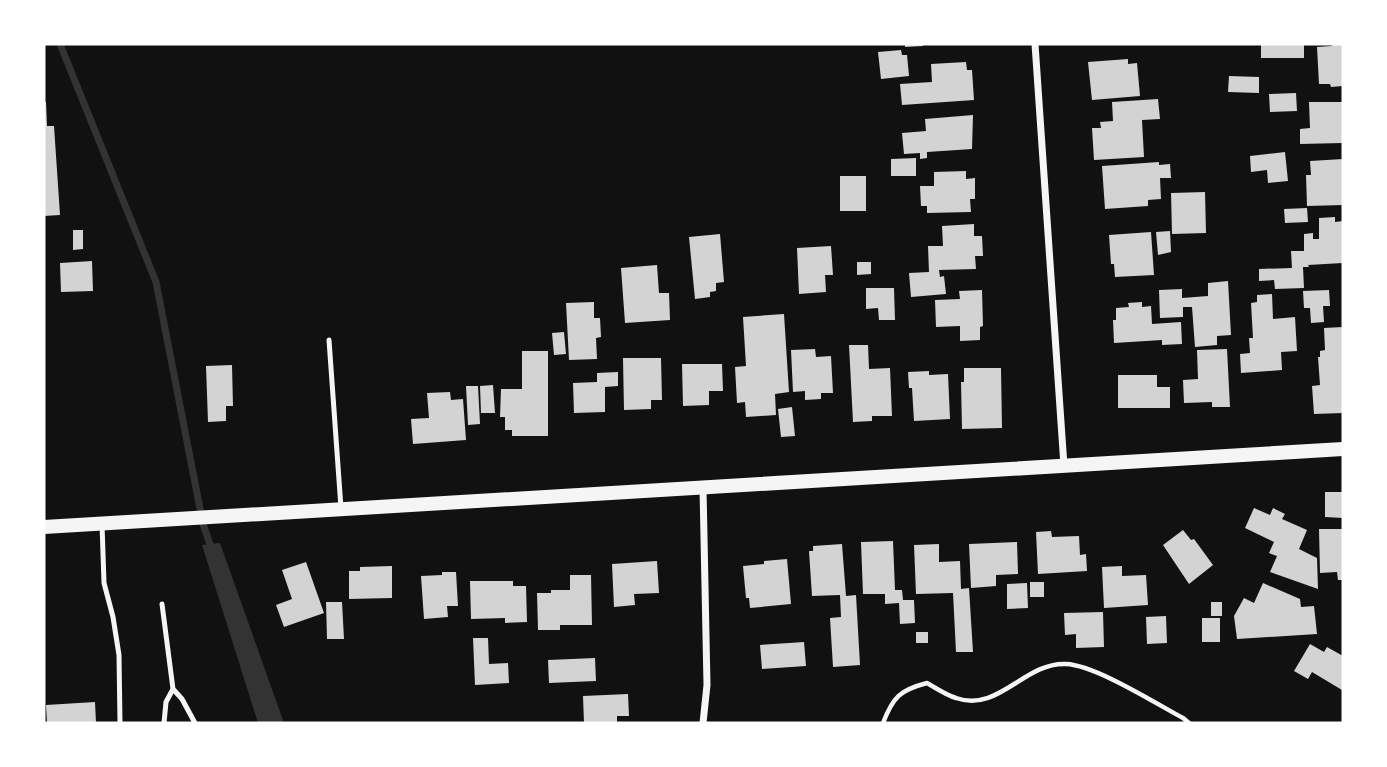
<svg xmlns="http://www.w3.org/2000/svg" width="1387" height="767" font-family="'Alegreya Sans',sans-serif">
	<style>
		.water { fill: #333 }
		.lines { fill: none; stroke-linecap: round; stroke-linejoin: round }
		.stream { stroke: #333; stroke-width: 7 }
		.building { fill: #d3d3d3 }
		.path { stroke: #f5f5f5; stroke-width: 4.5 }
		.service { stroke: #f5f5f5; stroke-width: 5 }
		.minor { stroke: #f5f5f5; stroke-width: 7 }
		.secondary { stroke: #f5f5f5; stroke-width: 14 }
	</style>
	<rect width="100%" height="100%" fill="#111"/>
	<path class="water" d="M220 543 284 723H258L202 545Z"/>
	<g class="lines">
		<path class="stream" d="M60 44 156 282 203 524 212 550"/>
	</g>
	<path class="building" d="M905 44H923V46L905 47Z
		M1261 44H1304V58H1261Z
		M1332 44H1343V86L1331 87 1330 84H1319L1317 47 1332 46Z
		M901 50 902 55H907L909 76 881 79 878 52Z
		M1128 59V64L1137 63 1140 96 1092 100 1088 62Z
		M966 62 967 70H972L974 100 902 105 900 84 932 82 931 64Z
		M1229 76 1259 77V93L1228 92Z
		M1296 93 1297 111 1270 112 1269 94Z
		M1158 99 1160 119 1142 120 1144 157 1094 160 1092 128H1101L1100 122 1113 121 1112 102Z
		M44 102H46L47 126H54L60 215 44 216Z
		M1309 102H1343V143L1300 144V129L1310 128Z
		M973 115 972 149 927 152V158L920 159V153L904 154 902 133 926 131 925 119Z
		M1285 152 1288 181 1268 183 1267 170 1251 172 1250 156Z
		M916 158V176H891V159Z
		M1343 159V205L1307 206 1306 175H1311L1310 161Z
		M1159 162V165L1170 164 1171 178H1160L1161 199 1148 200V206L1105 209 1102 166Z
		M966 171V179L975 178V199H970L971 212 927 213V206H921L920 186H934V172Z
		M840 176H866V211H840Z
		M1205 192 1206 233 1172 234 1171 193Z
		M1307 208 1308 222 1285 223 1284 209Z
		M1335 217V222L1343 221V263L1308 265 1309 267H1303L1304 288 1275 289 1274 280 1259 281V269L1292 268 1291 251H1304V234L1313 233V239H1319V218Z
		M974 224V236H982L983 256H975L976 269 939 270 940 277 944 276 946 294 911 297 909 273 929 272 928 246H943L942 226Z
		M73 230H83V249L73 250Z
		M1170 231 1171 252 1158 255 1156 232Z
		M1151 232 1154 275 1115 277 1114 264H1111L1109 235Z
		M720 234 724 282 716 283V291L710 292V297L695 299 689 237Z
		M831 246 833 275H825L826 292 799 294 797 248Z
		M92 261 93 291 61 292 60 263Z
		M857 262H871V274L857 275Z
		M657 265 659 293H669L670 320 625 323 621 268Z
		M1228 281 1231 335 1217 336V345L1195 347 1192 307H1183V317L1160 318 1159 290 1182 289V298L1208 296V283Z
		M866 288H894L895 320H879L878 308 866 309Z
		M982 290 983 326 980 327V340L960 341V326L936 327 935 300 960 299 959 291Z
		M1329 290 1330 306H1323L1324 322 1311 323 1310 308H1304L1303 291Z
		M1272 294 1273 319 1295 317 1297 351 1281 352 1282 370 1241 373 1240 354 1250 353 1249 338H1253L1251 303 1257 302V295Z
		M594 302V318H600L601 337 596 338 597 359 569 360 566 303Z
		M1142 302V307L1151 306 1152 324 1181 322 1182 344 1162 345V340L1114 343 1113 320H1116V308L1129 307 1128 303Z
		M784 314 789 392 775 394 776 415 746 417 745 402 737 403 735 367 746 366 743 317Z
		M1343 327V413L1314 414 1312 386 1320 385 1318 357H1320V351L1325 350 1324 328Z
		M564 332 566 354 554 355 552 333Z
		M849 345H868L869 369 890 368 892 416H872V421L853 422Z
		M815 349 816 357 831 356 833 393H821V399L805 400V391L793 392 791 350Z
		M1227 349 1230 407H1212V402L1184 403 1183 380 1198 379 1197 350Z
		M522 351H548V436H512V430H505V417H500L501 389H522Z
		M623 358H661L662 400H651V409L624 410Z
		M682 364H722L723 391H709V405L683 406Z
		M232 365 233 406H226V421L208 422 206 366Z
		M964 368H1001L1002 428 962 429 961 382H964Z
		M929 371V375L948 374 950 419 914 421 912 388H909L908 372Z
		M618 372V386L605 387V412L574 413 573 383 597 382V373Z
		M1118 375H1157V387H1170V408H1118Z
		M493 385 495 413H481L480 386Z
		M466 386H478L480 424 468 425Z
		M450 392 451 400 463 399 466 440 413 444 411 419 429 418 427 393Z
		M792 407 795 436 781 437 778 409Z
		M1325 492H1343V518L1325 517Z
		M1254 508 1270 515 1273 508 1285 514 1282 519 1307 530 1299 549 1317 558 1318 589 1270 572 1277 556 1269 553 1274 542 1245 528Z
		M1319 529H1343V580H1338L1337 572 1320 573Z
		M1183 530 1191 540 1194 539 1213 565 1189 584 1163 545Z
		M1051 531 1052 537 1079 536 1080 555 1086 554 1087 571 1038 574 1036 532Z
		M893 541 895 590H902L903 600H914L915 623 900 624 899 603 885 604V594H863L861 542Z
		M1017 542 1018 574 996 575V586L971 588 969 544Z
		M842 544 846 596 856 595 860 665 833 667 830 618 841 617 840 595 812 596 809 551H813V546Z
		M939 544V562L960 561 961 589 969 588 973 652H956L953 593 916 594 914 545Z
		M787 559 791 604 750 608 749 598H746L743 566 764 564V561Z
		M657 561 659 593 634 594 635 605 614 607 612 564Z
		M306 562 324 613 284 627 276 605 292 599 282 570Z
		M392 566V598L349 599V571H360V567Z
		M1122 566V576L1146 575 1148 605 1104 608 1102 567Z
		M442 572H456L458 606H447L448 617 424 619 421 576 442 575Z
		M570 575H591L592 625H560V630H538L537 593H551V590H570Z
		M470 581H513V586H526L527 622 505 623V618L471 619Z
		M1030 582H1044V597H1030Z
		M1027 583 1028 608 1007 609V584Z
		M1263 583 1300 599 1301 607 1314 606 1317 634 1237 639 1234 616 1244 598 1254 603Z
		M326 602H342L344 639H327Z
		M1211 602H1222V616H1211Z
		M1103 612 1104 647 1076 648V634L1065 635 1064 613Z
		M1166 616 1167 643 1147 644 1146 617Z
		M1202 618H1220V642H1202Z
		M916 632H928V643H916Z
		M473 638H488L489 664 508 663 509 683 475 685Z
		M804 642 806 666 762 669 760 645Z
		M1310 644 1324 652 1327 647 1343 656 1342 690 1312 672 1308 679 1294 671Z
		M595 658 596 681 549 683 548 660Z
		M628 694 629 716H617V723H584L583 696Z
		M95 702 96 723H47L46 705Z"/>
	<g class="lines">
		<path class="path" d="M883 723C893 697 900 690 927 683 936 688 946 695 956 698 999 713 1024 662 1066 664 1095 665 1155 703 1183 718L1189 723"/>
		<path class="service" d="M329 340 341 508
			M102 524 104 583 113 617 119 655 120 723
			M162 604 173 689 166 702 164 723
			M173 689 182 699 195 723"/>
		<path class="minor" d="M1035 44 1064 466
			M703 723 707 685 703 488"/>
		<path class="secondary" d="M44 527 1343 449"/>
	</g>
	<rect width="1387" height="767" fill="none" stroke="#ffffff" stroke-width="91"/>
</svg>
